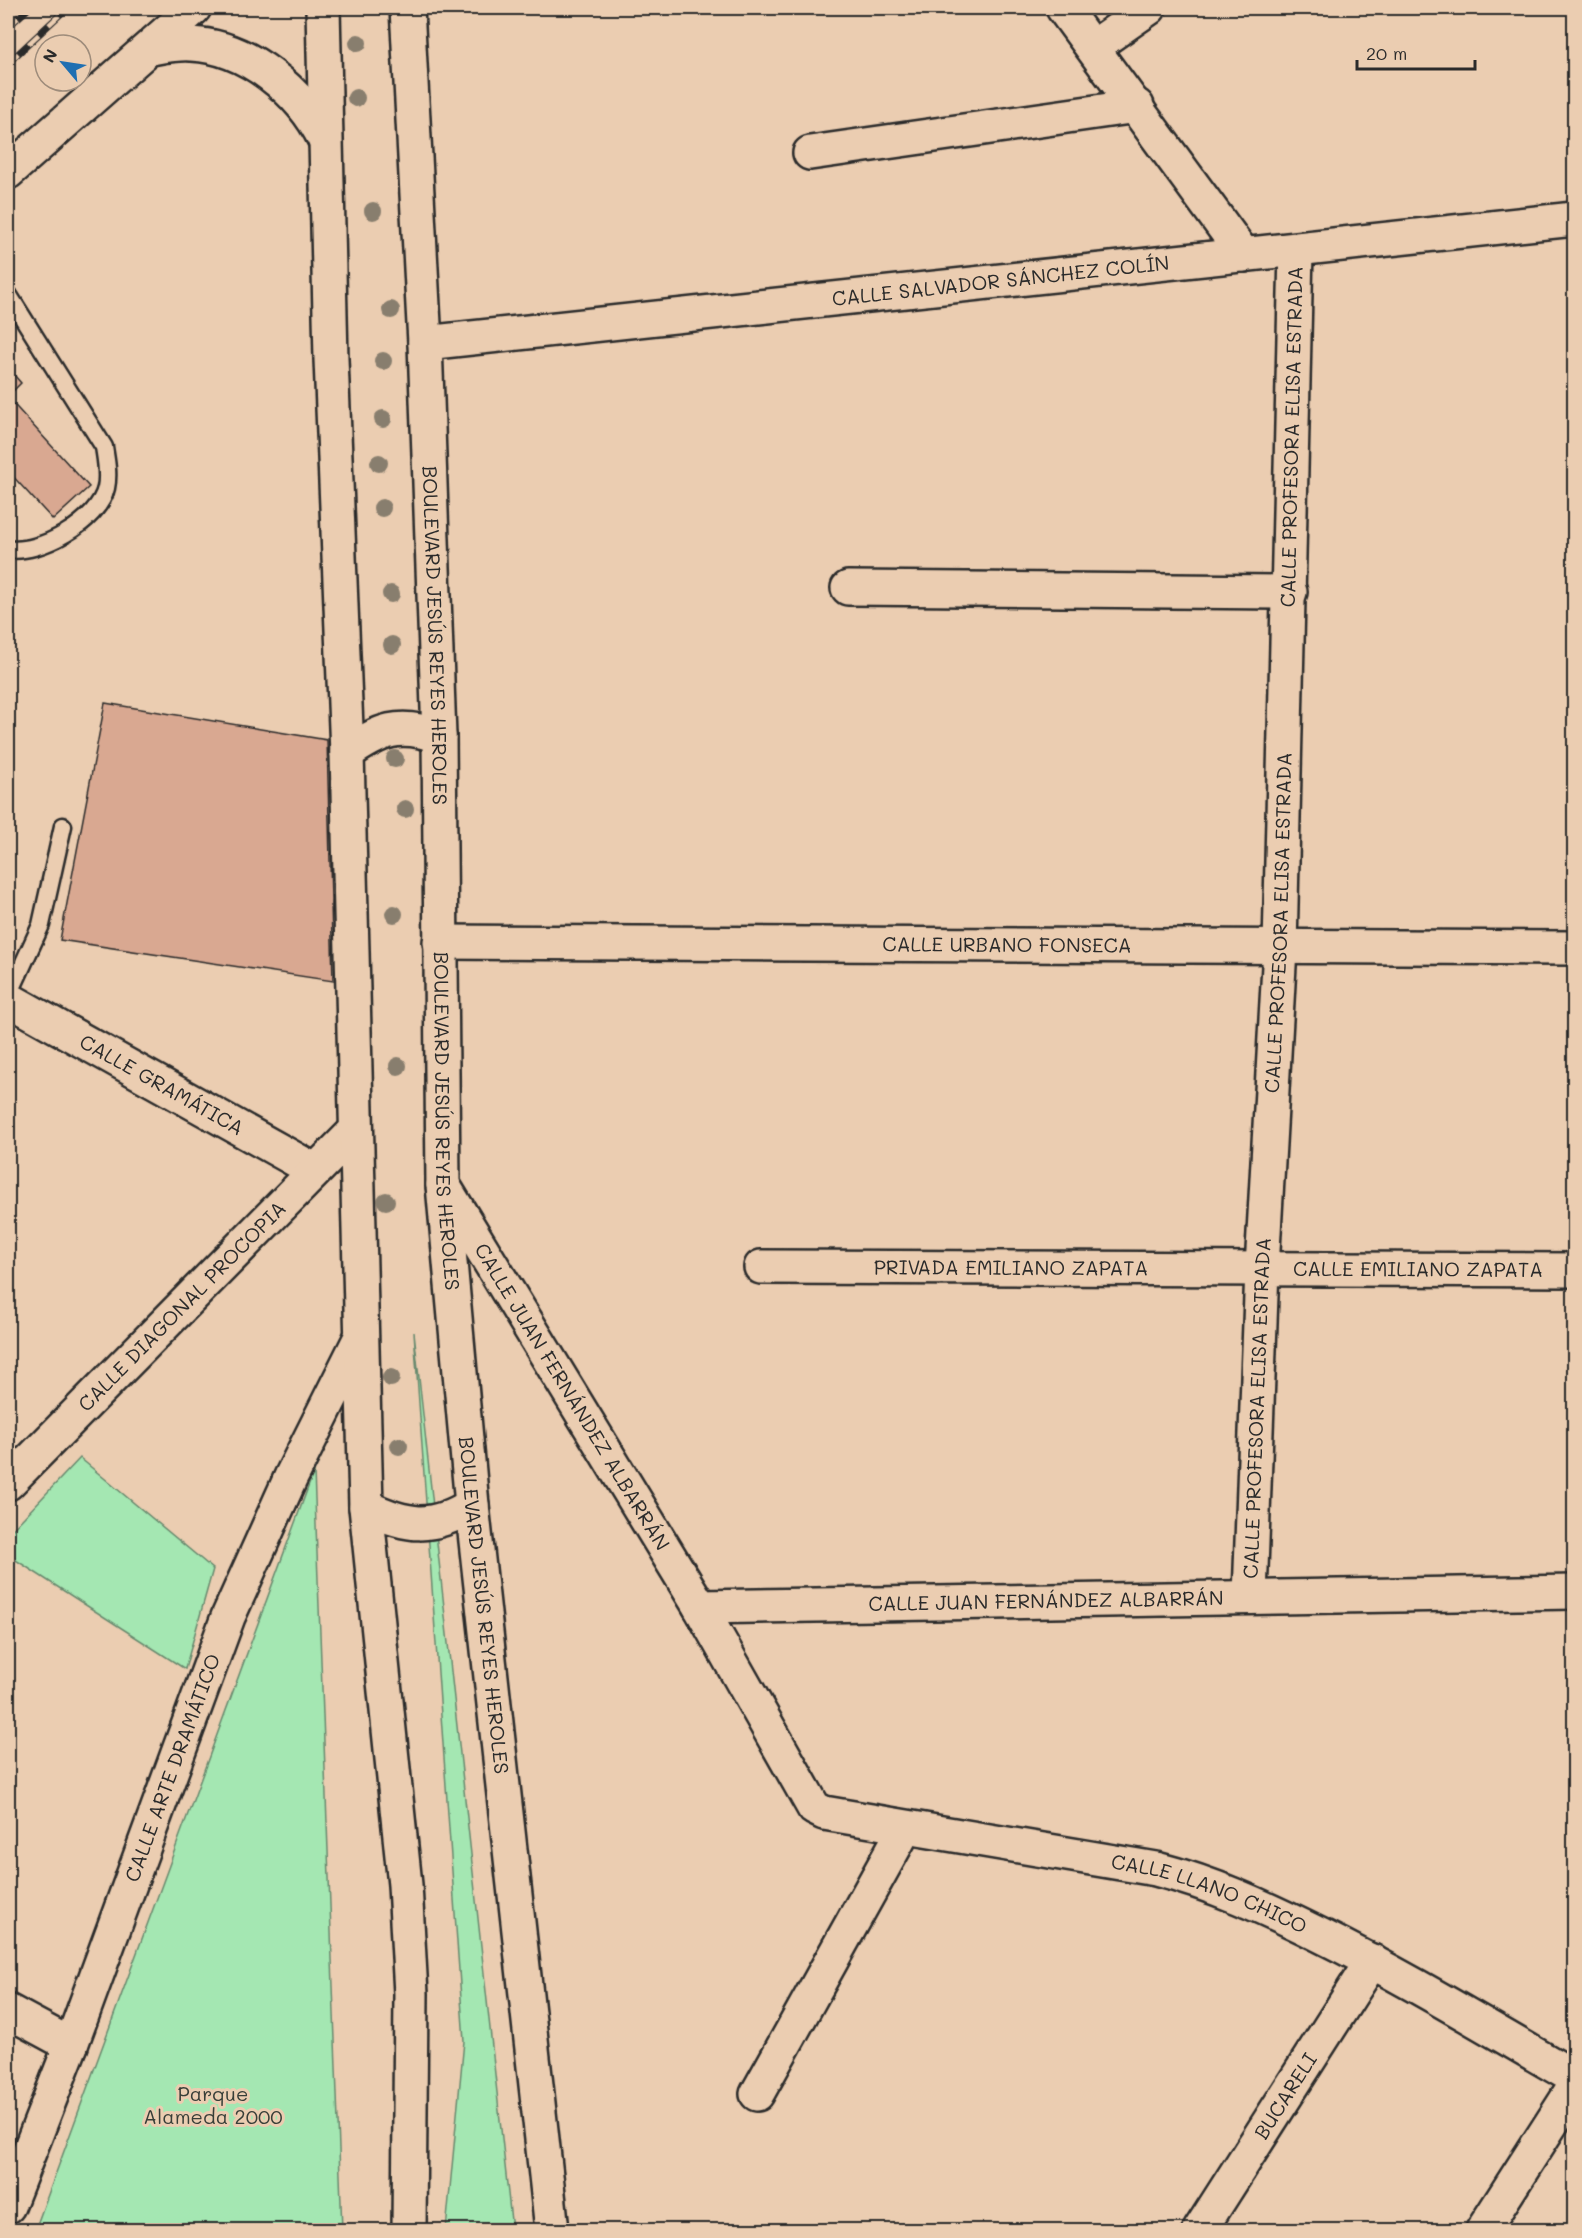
<svg xmlns="http://www.w3.org/2000/svg" width="1582" height="2238" font-family="Mali,sans-serif">
	<style>
		.green { fill: #a4e7b2; stroke: #68896e; stroke-width: 1.5 }
		.building { fill: #d9a891; stroke: #2b2b2b; stroke-width: 1.5 }
		.lines { fill: none; stroke-linecap: round; stroke-linejoin: round }
		.service-casing { stroke: #2b2b2b; stroke-width: 21 }
		.minor-casing { stroke: #2b2b2b; stroke-width: 38 }
		.tertiary-casing { stroke: #2b2b2b; stroke-width: 38 }
		.secondary-casing { stroke: #2b2b2b; stroke-width: 38 }
		.service { stroke: #ebcdb1; stroke-width: 16 }
		.minor { stroke: #ebcdb1; stroke-width: 33 }
		.tertiary { stroke: #ebcdb1; stroke-width: 33 }
		.secondary { stroke: #ebcdb1; stroke-width: 33 }
		.rail-casing { stroke: #2b2b2b; stroke-width: 7 }
		.rail { stroke: #ebcdb1; stroke-width: 4.5; stroke-dasharray: 14; stroke-linecap: butt }
		.tree { fill: #887e6e }
		.labels { text-anchor: middle; stroke-width: 6; stroke-linejoin: round; paint-order: stroke }
		.street-label { font-size: 20px; fill: #2b2b2b; stroke: #ebcdb1 }
		.park-label { font-size: 20px; fill: #373e38; stroke: #ebcdb1 }
	</style>
	<rect width="100%" height="100%" fill="#ebcdb1"/>
	<filter id="ink" filterUnits="userSpaceOnUse"><feTurbulence type="fractalNoise" baseFrequency=".0167" numOctaves="2"/><feDisplacementMap in="SourceGraphic" scale="12" xChannelSelector="R" yChannelSelector="G"/><feConvolveMatrix kernelMatrix="1 2 1 2 8 2 1 2 1" color-interpolation-filters="sRGB"/></filter>
	<g filter="url(#ink)">
		<path class="green" d="M414 1332 512 2230H446L464 2041Z
			M80 1458 213 1569 185 1669 8 1555V1534Z
			M314 1471 342 2230H35Z"/>
		<path class="building" d="M8 368 21 383 8 396Z
			M8 398 89 487 53 520 8 471Z
			M105 703 327 740 333 981 60 940Z"/>
		<g class="lines">
			<g class="service-casing">
				<path id="service" d="M8 294 104 447C106 460 109 474 106 488 99 521 39 555 8 549
					M8 997 41 925 63 826"/>
			</g>
			<g class="minor-casing">
				<g id="minor">
					<path d="M1063 8 1244 255"/>
					<path d="M1093 47 1149 8"/>
					<path d="M810 153 1137 106"/>
					<path id="s1" d="M425 343 1574 219"/>
					<path d="M848 588 1290 592"/>
					<path id="s2" d="M440 942 1574 948"/>
					<path id="s3" d="M8 999 314 1170"/>
					<path id="s4" d="M443 1185 700 1607 814 1808 824 1813 1156 1869C1214 1884 1266 1908 1320 1935 1407 1978 1490 2029 1574 2077"/>
					<path id="s5" d="M761 1267 1574 1270"/>
					<path id="s6" d="M8 1483 355 1131"/>
					<path id="s7" d="M1250 1596 1262 1268 1280 948 1296 250"/>
					<path id="s8" d="M700 1607 1574 1592"/>
					<path d="M8 2011 71 2045"/>
					<path d="M757 2094 905 1828"/>
					<path id="s9" d="M8 2206 71 2045 228 1617 291 1477 360 1339"/>
					<path id="s10" d="M1200 2230 1372 1961"/>
					<path d="M1483 2230 1574 2088"/>
				</g>
			</g>
			<g class="tertiary-casing">
				<path id="tertiary" d="M347 753C381 730 398 722 439 736
					M366 1507C408 1527 432 1530 472 1505"/>
			</g>
			<g class="secondary-casing">
				<g id="secondary">
					<path d="M323 8 331 359 347 753 366 1507 405 1885 411 1994 409 2230"/>
					<path id="s11" d="M407 8 425 343 439 736 443 1185 472 1505 552 2230"/>
					<path d="M150 48C163 46 177 43 191 44 247 46 302 92 325 140"/>
					<path d="M8 172 194 8"/>
				</g>
			</g>
			<use href="#service" class="service"/>
			<use href="#minor" class="minor"/>
			<use href="#tertiary" class="tertiary"/>
			<use href="#secondary" class="secondary"/>
			<g class="rail-casing">
				<path id="rail" d="M8 27 29 8
					M8 63 67 8"/>
			</g>
			<use href="#rail" class="rail"/>
		</g>
		<g class="tree">
			<circle cx="358" cy="43" r="9"/>
			<circle cx="356" cy="98" r="9"/>
			<circle cx="373" cy="211" r="9"/>
			<circle cx="391" cy="310" r="9"/>
			<circle cx="383" cy="361" r="9"/>
			<circle cx="383" cy="419" r="9"/>
			<circle cx="379" cy="463" r="9"/>
			<circle cx="382" cy="508" r="9"/>
			<circle cx="391" cy="594" r="9"/>
			<circle cx="392" cy="645" r="9"/>
			<circle cx="395" cy="759" r="9"/>
			<circle cx="405" cy="809" r="9"/>
			<circle cx="394" cy="914" r="9"/>
			<circle cx="398" cy="1066" r="9"/>
			<circle cx="386" cy="1201" r="9"/>
			<circle cx="391" cy="1378" r="9"/>
			<circle cx="399" cy="1446" r="9"/>
		</g>
	</g>
	<g class="labels">
		<g class="street-label">
			<text dy="7" stroke="none"><textPath href="#s1" startOffset="579">CALLE SALVADOR SÁNCHEZ COLÍN</textPath></text>
			<text dy="7" stroke="none"><textPath href="#s7" startOffset="1160">CALLE PROFESORA ELISA ESTRADA</textPath></text>
			<text dy="7" stroke="none"><textPath href="#s11" startOffset="628">BOULEVARD JESÚS REYES HEROLES</textPath></text>
			<text dy="7" stroke="none"><textPath href="#s7" startOffset="674">CALLE PROFESORA ELISA ESTRADA</textPath></text>
			<text dy="7" stroke="none"><textPath href="#s2" startOffset="567">CALLE URBANO FONSECA</textPath></text>
			<text dy="7" stroke="none"><textPath href="#s3" startOffset="176">CALLE GRAMÁTICA</textPath></text>
			<text dy="7" stroke="none"><textPath href="#s11" startOffset="1114">BOULEVARD JESÚS REYES HEROLES</textPath></text>
			<text dy="7" stroke="none"><textPath href="#s5" startOffset="250">PRIVADA EMILIANO ZAPATA</textPath></text>
			<text dy="7" stroke="none"><textPath href="#s5" startOffset="657">CALLE EMILIANO ZAPATA</textPath></text>
			<text dy="7" stroke="none"><textPath href="#s6" startOffset="248">CALLE DIAGONAL PROCOPIA</textPath></text>
			<text dy="7" stroke="none"><textPath href="#s4" startOffset="248">CALLE JUAN FERNÁNDEZ ALBARRÁN</textPath></text>
			<text dy="7" stroke="none"><textPath href="#s7" startOffset="188">CALLE PROFESORA ELISA ESTRADA</textPath></text>
			<text dy="7" stroke="none"><textPath href="#s8" startOffset="346">CALLE JUAN FERNÁNDEZ ALBARRÁN</textPath></text>
			<text dy="7" stroke="none"><textPath href="#s11" startOffset="1600">BOULEVARD JESÚS REYES HEROLES</textPath></text>
			<text dy="7" stroke="none"><textPath href="#s9" startOffset="468">CALLE ARTE DRAMÁTICO</textPath></text>
			<text dy="7" stroke="none"><textPath href="#s4" startOffset="1131">CALLE LLANO CHICO</textPath></text>
			<text dy="7" stroke="none"><textPath href="#s10" startOffset="159">BUCARELI</textPath></text>
		</g>
		<g class="park-label">
			<text x="213" y="2101">Parque<tspan x="213" dy="23">Alameda 2000</tspan></text>
		</g>
	</g>
	<rect width="1582" height="2238" fill="none" stroke="#ebcdb1" stroke-width="30"/>
	<rect x="15" y="15" width="1552" height="2208" fill="none" stroke="#2b2b2b" stroke-width="2" filter="url(#ink)"/>
	<g transform="translate(63 63) rotate(299)"><circle r="28" fill="#ebcdb1" stroke="#9e8c7b" stroke-width="1.5"/>
	<path d="M0-4.5L10 22L0 15L-10 22Z" fill="#1f6fb2"/>
	<text y="-9" font-size="16" font-weight="bold" text-anchor="middle" fill="#2b2b2b">N</text>
	</g>
	<path d="M1357 60v9h118v-9" fill="none" stroke="#2b2b2b" stroke-width="3"/>
	<text x="1366" y="60" font-size="18" fill="#2b2b2b" stroke="#ebcdb1" stroke-width="4.5" paint-order="stroke">20 m</text>
</svg>
